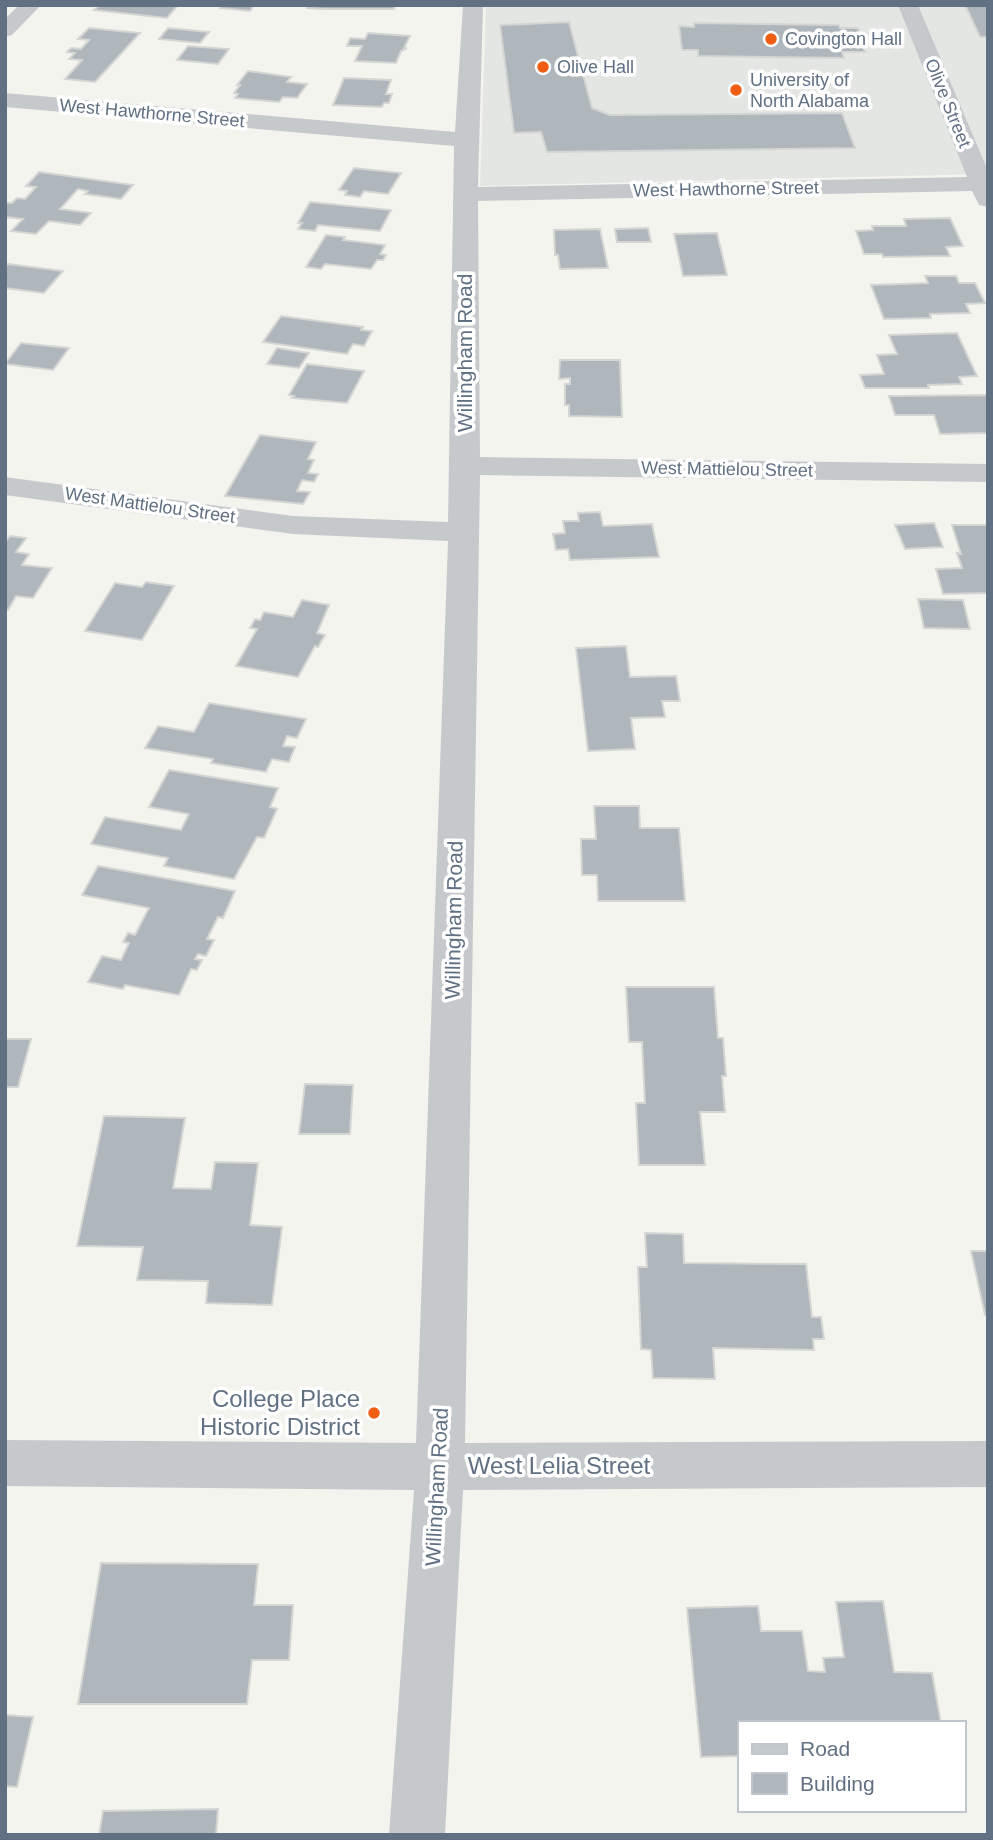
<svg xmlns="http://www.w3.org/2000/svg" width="993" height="1840" font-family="Arial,sans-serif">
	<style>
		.built { fill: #e4e6e3 }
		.building { fill: #b0b7bc; stroke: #d5d5d3; stroke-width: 2 }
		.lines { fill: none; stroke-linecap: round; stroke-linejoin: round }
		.minor { fill: #c6c9cc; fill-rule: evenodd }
		.poi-dot { fill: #f05e14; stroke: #fff; stroke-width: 2.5 }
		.labels { text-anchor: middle; stroke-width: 7; stroke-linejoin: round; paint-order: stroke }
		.far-poi-label { font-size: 18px; fill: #617083; stroke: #fff; text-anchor: start }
		.far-street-label { font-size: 18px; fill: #617083; stroke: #fff }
		.street-label { font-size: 21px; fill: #617083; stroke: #fff }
		.near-poi-label { font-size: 24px; fill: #617083; stroke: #fff; text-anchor: end }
		.near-street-label { font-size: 24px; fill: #617083; stroke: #fff }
	</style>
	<rect width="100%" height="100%" fill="#f4f4ef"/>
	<path class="built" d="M486 5H988V174L480 186Z"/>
	<path class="building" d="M100 5H178L167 18 94 10Z
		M222 5H254L250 11 220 8Z
		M307 5H395L394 9H323L307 8Z
		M965 5H988V37H980Z
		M569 22 592 108 610 115 842 113 855 148 547 152 541 132 514 133 500 25Z
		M694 23 839 25 840 28H858L865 52H842L844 58 698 56V50H682L679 26 694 27Z
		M89 28 140 33 95 82 65 79 82 60 69 59 75 53 67 52 71 48 81 49 89 40 78 39Z
		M168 28 209 32 200 43 159 39Z
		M368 33 410 36 404 48H407L401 51 396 63 355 61 362 46H347L350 38 365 39Z
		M188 46 229 49 218 64 177 60Z
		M248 71 291 77 287 82 307 84 297 98 283 97 279 102 235 98 238 94 234 93 240 85H237Z
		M344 78 391 80 386 94H392L389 103H384L382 107 333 105Z
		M354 168 401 173 388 194 364 191 360 197 345 195 347 191 339 190Z
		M39 172 133 185 121 199 85 194 88 191 78 189 60 209 91 213 80 225 49 221 36 234 11 231 23 219 5 217V203H12L17 198 25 199 36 187 26 186Z
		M310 202 391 210 380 231 318 225 315 231 298 229 302 223H298Z
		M950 218 963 246 946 247 950 256 883 257 882 254H864L856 231 873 230 872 226H906L904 219Z
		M648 228 651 242H617L615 229Z
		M600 229 608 268 560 269 558 255H555L554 230Z
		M717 233 727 275 683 276 674 234Z
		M326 235 345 237 343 240 385 245 380 254 386 255 383 260H377L371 269 325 264 321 269 306 267Z
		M8 264 63 271 44 293 5 288V267Z
		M925 276H956L959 283H975L985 303 966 304 970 313 930 314 931 318 884 319 871 285 928 283Z
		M281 316 363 327 361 330 372 331 364 346 353 344 347 354 263 342Z
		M957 333 977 376 959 377 962 384 928 385 929 388H865L860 375 884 374 877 355 897 354 889 335Z
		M21 343 69 348 53 370 5 364Z
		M277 348 309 353 299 368 267 364Z
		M560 360H620L622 417 569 416V405H565V384H570V378L559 379Z
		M307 364 364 371 347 403 292 398 294 396 289 395Z
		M988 395V433L940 434 934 415H895L889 396Z
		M260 435 316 442 308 459 314 460 308 473 318 474 314 482 302 480 297 491 310 492 303 504 225 496Z
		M600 512 603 526 652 524 659 557 570 560 568 549 556 550 553 534 565 533 563 521H579L578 513Z
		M934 523 943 547 905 549 895 525Z
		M952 525H988V593L943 594 936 569 962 568 957 553 961 554Z
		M10 536 26 538 16 552 29 554 22 565 52 568 33 598 16 596 8 610H5V542Z
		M146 582 174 586 142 640 85 631 115 583 142 587Z
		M918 599 963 600 970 629 924 628Z
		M302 600 329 605 317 633 325 635 318 647 315 646 298 677 236 666 257 629 250 628 255 619 260 620 264 612 293 617Z
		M626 646 630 677 676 676 680 701H662L665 717 631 718 635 749 588 751 576 648Z
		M209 703 306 719 297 738 287 736 283 746 295 747 289 762 272 759 266 772 211 763 213 759 145 748 158 726 194 732Z
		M169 770 278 788 270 807 277 809 264 838 257 837 234 879 164 866 168 858 91 844 105 817 181 830 189 814 149 807Z
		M594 806H639L640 828H679L685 901H598L597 875H582L581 843V839H596Z
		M98 866 235 891 223 918 218 917 207 939 214 940 206 956 198 954 195 959 202 960 197 970 191 969 179 995 125 985 123 989 88 982 102 956 121 960 129 943 123 942 128 933 135 935 149 908 82 895Z
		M626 987H714L718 1038H723L726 1076H722L725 1112H700L705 1165H639L636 1103H645L642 1042H629Z
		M5 1039H31L18 1087H5Z
		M305 1084 353 1085 350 1134H299Z
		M104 1116 185 1118 173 1188 211 1189 215 1162 258 1163 250 1225 282 1227 272 1305 206 1303 208 1281 137 1280 143 1247 77 1246Z
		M645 1233 683 1234 684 1263 806 1264 812 1317H821L824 1339H813L814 1350 713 1348 715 1379 653 1378 651 1350 641 1349 638 1267H647Z
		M971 1251H988V1315H985Z
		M101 1563 258 1564 254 1605H293L289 1660H252L247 1704H78Z
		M883 1601 894 1672 932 1673 941 1723H739V1756L701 1757 687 1608 758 1606 761 1631H802L808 1671 825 1672 823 1658 844 1657 836 1602Z
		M5 1715 33 1717 17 1787 5 1786Z
		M218 1809 216 1835H99L103 1811Z"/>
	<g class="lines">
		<path class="minor" d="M19 5H41L12 35 5 37V19Z
			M463 5H483L478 187 967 177 898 5H918L988 171V207L979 205 972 191 478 201 480 457 988 464V482L480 475 465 1443 988 1441V1487L463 1490 445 1835H389L414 1490 5 1486V1440L416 1443 448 541 293 534 5 495V477L293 516 448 522 454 146 5 107V93L455 132Z"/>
	</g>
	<g class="poi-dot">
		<circle cx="771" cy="39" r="7"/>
		<circle cx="543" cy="67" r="7"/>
		<circle cx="736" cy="90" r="7"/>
		<circle cx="374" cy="1413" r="7"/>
	</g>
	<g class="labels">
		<g class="far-poi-label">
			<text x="785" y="45">Covington Hall</text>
			<text x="557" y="73">Olive Hall</text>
			<text x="750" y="86">University of<tspan x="750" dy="21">North Alabama</tspan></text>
		</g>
		<g class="far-street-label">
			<text transform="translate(948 103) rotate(68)" y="6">Olive Street</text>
			<text transform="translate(152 113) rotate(5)" y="6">West Hawthorne Street</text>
			<text transform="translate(726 189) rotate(-1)" y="6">West Hawthorne Street</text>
			<text transform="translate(727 469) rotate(1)" y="6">West Mattielou Street</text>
			<text transform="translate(150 505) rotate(8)" y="6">West Mattielou Street</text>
		</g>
		<g class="street-label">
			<text transform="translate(465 353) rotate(-90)" y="7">Willingham Road</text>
			<text transform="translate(454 920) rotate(-89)" y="7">Willingham Road</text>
			<text transform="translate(437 1487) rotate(-87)" y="7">Willingham Road</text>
		</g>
		<g class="near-poi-label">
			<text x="360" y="1407">College Place<tspan x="360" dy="28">Historic District</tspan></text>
		</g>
		<g class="near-street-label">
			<text x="559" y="1474">West Lelia Street</text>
		</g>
	</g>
	<rect width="993" height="1840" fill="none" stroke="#617083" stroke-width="14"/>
	<rect x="738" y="1721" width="228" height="91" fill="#ffffff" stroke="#c0c6cd" stroke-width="2"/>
	<rect x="752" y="1744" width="35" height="10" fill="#c6c9cc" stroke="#c0c6cd" stroke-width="2"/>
	<text x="800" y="1756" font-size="21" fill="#617083">Road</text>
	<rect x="752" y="1773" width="35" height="21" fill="#b0b7bc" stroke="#c0c6cd" stroke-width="2"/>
	<text x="800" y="1791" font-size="21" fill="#617083">Building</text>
</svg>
